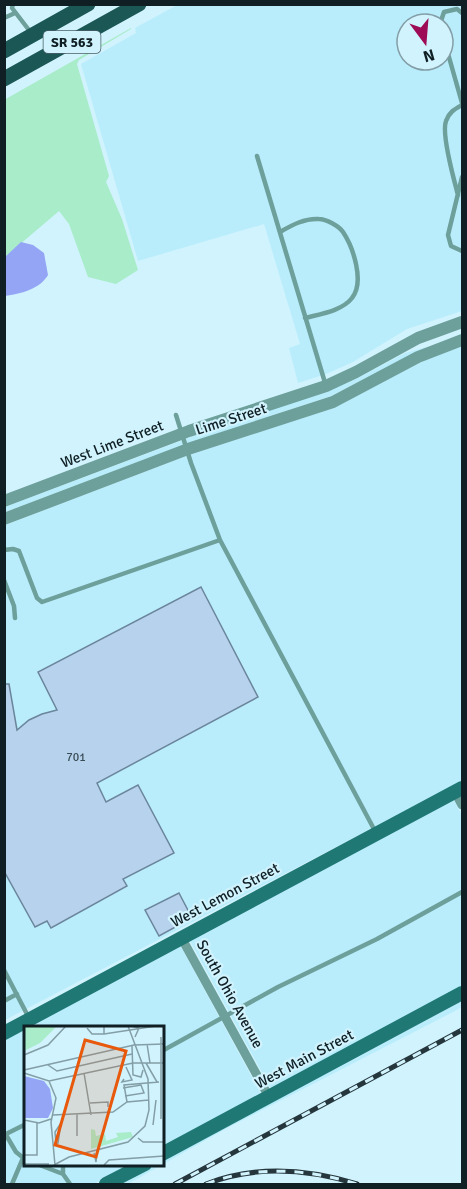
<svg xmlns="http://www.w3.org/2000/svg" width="467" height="1189" font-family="Signika,sans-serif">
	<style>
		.built { fill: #b9edfc; fill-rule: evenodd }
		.green { fill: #a8ecc9 }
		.water { fill: #94a5f6 }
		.building { fill: #b7d2ec; stroke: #6b859c; stroke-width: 1.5 }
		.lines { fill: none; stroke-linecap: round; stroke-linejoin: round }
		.service { stroke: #6d9f9b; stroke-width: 4.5 }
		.minor { stroke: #6d9f9b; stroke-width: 9 }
		.tertiary { stroke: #6d9f9b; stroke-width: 12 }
		.secondary { stroke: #207874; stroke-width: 14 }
		.primary { stroke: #1b5754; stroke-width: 15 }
		.rail-casing { stroke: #25373d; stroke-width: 5 }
		.rail { stroke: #d1f3fd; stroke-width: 3; stroke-dasharray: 9; stroke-linecap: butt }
		.labels { text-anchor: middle; stroke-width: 4.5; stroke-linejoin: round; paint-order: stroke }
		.number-label { font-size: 12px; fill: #394c56 }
		.shield { fill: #d1f3fd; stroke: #495f65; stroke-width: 1.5 }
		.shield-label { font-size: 14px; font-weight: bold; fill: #0f1f24 }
		.street-label { font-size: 15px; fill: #0f1f24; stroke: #d1f3fd }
		.inset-road { fill: none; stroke: #839ea6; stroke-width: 1.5 }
		.view { fill: #e8590c; fill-opacity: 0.15; stroke: #e8590c; stroke-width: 3 }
		.inset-edge { fill: none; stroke: #0f1f24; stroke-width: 3 }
	</style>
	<rect width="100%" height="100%" fill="#d1f3fd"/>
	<path class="built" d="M177 5H462V311L407 329 353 362 326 374 298 383 289 348 300 344 264 224 138 261 81 64 136 33 135 28ZM407 24H443V60H407Z
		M462 346V781L5 1020V525L189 455 335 407 421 362Z
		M427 347 331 396 185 444 5 512V507L218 427 327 391 358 378 405 353Z
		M453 799 462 815V987L271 1089 189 939Z
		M180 945 261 1094 162 1148V1027H27Z
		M462 1000V1007L453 1012 229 1127 128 1184H118L157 1164H162V1161Z
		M25 1028 26 1164H133L94 1184H5L4 1039Z"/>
	<path class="green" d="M131 28V29L79 60 77 64 109 176 106 182 122 219 138 270 116 284 88 277 69 224 59 211 5 257 4 100Z"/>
	<path class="water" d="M21 242 33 245 44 253 48 275C40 289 20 294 5 296V257Z"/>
	<path class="building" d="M201 587 258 697 97 783 106 802 138 785 174 853 123 879 127 886 51 928 47 921 35 927 4 871V684H9L17 730 29 720 42 714 57 710 38 672Z
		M179 893 192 918 159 936 145 910Z"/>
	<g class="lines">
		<path class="service" d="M13 4 12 8 32 34
			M4 18 15 13
			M440 24 444 12 457 9 462 13
			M443 36 462 103
			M257 156 326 386
			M462 177 448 235 451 246 462 251
			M458 195C454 180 441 134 446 121 449 112 455 109 462 105
			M280 232C292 225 305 218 319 219 326 219 339 226 343 232 353 247 365 282 352 298 342 311 320 314 305 318
			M176 415 191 463 220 540 375 831
			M4 550 13 549 19 551 37 598 42 602 220 540
			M4 580 14 606 15 618
			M4 970 29 1018
			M4 1001 17 994
			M162 1051 278 987 377 939 462 892
			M4 1135 26 1124
			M6 1135 16 1152 26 1160
			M37 1164 63 1174
			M63 1164V1174L70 1184
			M12 1184 23 1158"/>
		<path class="minor" d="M455 792 462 805
			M181 937 269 1097"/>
		<path class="tertiary" d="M4 501 189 431 326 386 356 372 418 338 462 322
			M4 519 188 449 333 402 418 357 462 340"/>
		<path class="secondary" d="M4 1033 462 788
			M162 1154 462 993
			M106 1184 145 1164"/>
		<path class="primary" d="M4 51 88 4
			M4 79 139 4"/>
		<g class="rail-casing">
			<path id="rail" d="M175 1184 462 1030
				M206 1184C255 1165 308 1169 357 1184"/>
		</g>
		<use href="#rail" class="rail"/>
	</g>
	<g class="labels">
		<g class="number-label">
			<text x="76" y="761">701</text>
		</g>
		<rect class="shield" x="43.5" y="31" width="57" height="22" rx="4.5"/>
		<g class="shield-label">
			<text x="72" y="47">SR 563</text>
		</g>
		<g class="street-label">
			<text transform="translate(231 419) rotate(-18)" y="5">Lime Street</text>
			<text transform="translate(112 444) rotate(-21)" y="5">West Lime Street</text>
			<text transform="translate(225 895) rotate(-28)" y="5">West Lemon Street</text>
			<text transform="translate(230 994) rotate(61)" y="5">South Ohio Avenue</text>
			<text transform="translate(304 1059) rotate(-28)" y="5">West Main Street</text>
		</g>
	</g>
	<g transform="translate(24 1026)">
		<rect width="140" height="140" fill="#d1f3fd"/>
		<path d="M0 0H33L16 17 0 25ZM67 103 71 104 72 110 81 108 82 115 94 111 92 107 107 106 109 111 67 123Z" fill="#a8ecc9"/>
		<path d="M0 50 20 55 26 63 29 82 24 92H0Z" fill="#94a5f6"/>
		<path class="inset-road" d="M107 0 115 2 111 11M63 2 68 8H80V0M80 8 132 0M137 11V93M123 18 126 37M108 20 109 49 117 51 119 44M0 29 24 19 42 0M122 37 133 56M24 39 33 45 108 28M0 44 110 19 140 18M0 47 25 55 109 37H140M60 47 67 89M100 53 98 56 108 54 102 41M25 55 32 72 27 96 31 139M99 62 117 59 120 67 101 70M103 76 100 59 135 56M66 77 84 76V81M53 88V110M29 89 89 86 103 76 125 74M0 94 15 97 27 93M37 97 34 117 32 118 31 106ZM129 99 132 74M114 112 119 116H140M70 127 72 136 73 126M0 129H13V97M0 138H25M30 139 45 131 104 116 121 100 125 84 124 53 104 0M80 139 85 134 140 130"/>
		<path class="view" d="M61 14 102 25 72 131 31 119Z"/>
		<rect width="140" height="140" class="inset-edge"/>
	</g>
	<rect width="467" height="1189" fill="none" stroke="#0f1f24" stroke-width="12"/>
	<g transform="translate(425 42) rotate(164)"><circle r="28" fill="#d1f3fd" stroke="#839ea6" stroke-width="1.5"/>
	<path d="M0-4.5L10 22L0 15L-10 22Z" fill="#9d0a56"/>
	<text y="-9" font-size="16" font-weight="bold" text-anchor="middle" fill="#0f1f24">N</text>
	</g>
</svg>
